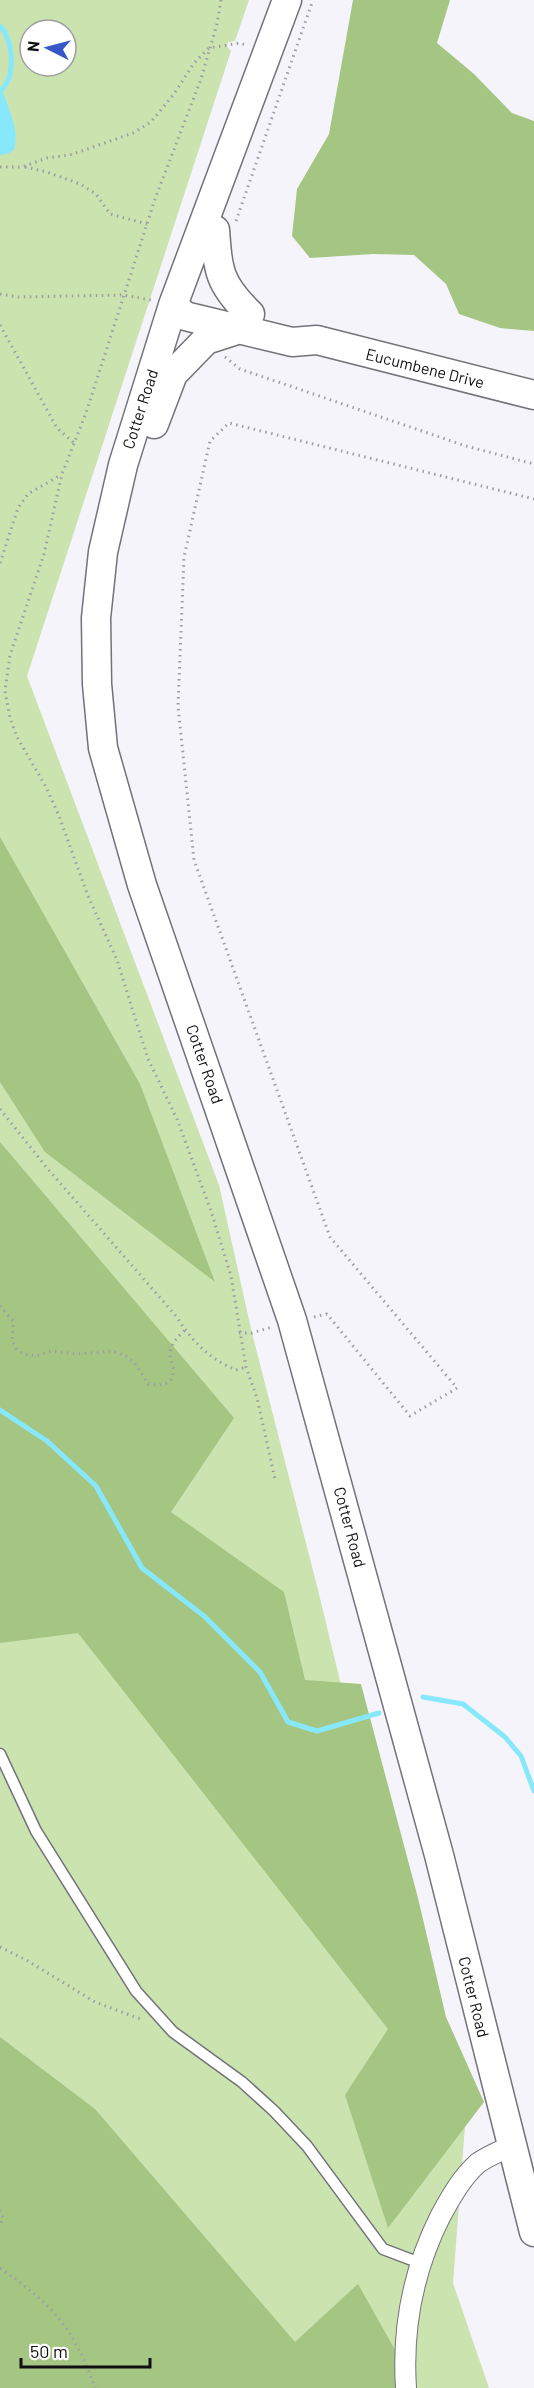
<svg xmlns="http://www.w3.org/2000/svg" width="534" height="2388" font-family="Barlow,sans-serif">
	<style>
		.green { fill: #cae3af; fill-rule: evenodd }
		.forest { fill: #a5c583 }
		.water { fill: #87e8fc }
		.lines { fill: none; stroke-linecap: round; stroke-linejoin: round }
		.stream { stroke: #87e8fc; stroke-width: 5 }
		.lane-casing { stroke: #737278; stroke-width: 13 }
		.street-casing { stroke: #737278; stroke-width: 22 }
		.secondary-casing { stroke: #737278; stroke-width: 31 }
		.path { stroke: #9e9da2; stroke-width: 3; stroke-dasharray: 1.5 4.5; stroke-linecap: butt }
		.lane { stroke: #fff; stroke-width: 10 }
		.street { stroke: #fff; stroke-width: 20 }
		.secondary { stroke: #fff; stroke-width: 28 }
		.labels { text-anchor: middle; stroke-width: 4.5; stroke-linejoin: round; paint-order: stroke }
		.street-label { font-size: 16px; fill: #100f11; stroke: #fff }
	</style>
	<rect width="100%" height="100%" fill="#f5f4fb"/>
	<path class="green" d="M0 0H249L235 41 228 42 227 46 231 51 27 676 219 1185 252 1333 318 1590 403 1941 465 2126 453 2283 489 2388H0ZM30 30H66V66H30Z"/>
	<path class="forest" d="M353 0H450L437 43 474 74 512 113 534 121V331L500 328 459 314 446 284 414 255 373 254 310 258 292 236 297 189 329 134Z
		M0 837 140 1084 215 1282 45 1152 0 1082Z
		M0 1142 234 1418 171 1512 284 1592 305 1680 361 1684 418 1898 446 2017 484 2102 388 2228 345 2095 388 2029 78 1633 0 1643Z
		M0 2037 95 2109 295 2342 358 2284 399 2357 398 2388H0Z"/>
	<path class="water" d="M0 92 4 94C9 112 20 130 14 150L7 154 0 155Z"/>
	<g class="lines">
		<path class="stream" d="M0 26C11 37 13 59 10 75 9 81 4 87 0 92
			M0 1410 47 1441 96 1486 142 1568 204 1616 260 1672 288 1722 317 1731 379 1713
			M423 1697 463 1704 505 1737 521 1756 534 1791"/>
		<g class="lane-casing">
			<path id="lane" d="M0 1754 36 1831 136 1991 173 2032 242 2082 274 2111 307 2146 383 2249 420 2263"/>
		</g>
		<g class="street-casing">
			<path id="street" d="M406 2388C402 2327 413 2270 441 2215 451 2197 462 2177 478 2163 488 2156 500 2151 511 2146"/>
		</g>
		<g class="secondary-casing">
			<path id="secondary" d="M287 0 173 305 123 465 103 552 96 618 97 684 103 748 142 885 292 1320 439 1855 534 2232
				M215 230C218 271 219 284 250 314
				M173 305 185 316 292 342 317 340 534 395
				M154 424 173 374 206 340 240 329"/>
		</g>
		<path class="path" d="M221 0 217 24 201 79 155 199 86 413 62 474 44 554 10 655 5 691 10 718 17 737 46 787 59 816 88 896 117 960 148 1059 177 1119 211 1211 231 1276 246 1367 257 1398 275 1479
			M0 167H22L47 158 70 155 133 133 151 122 174 94 194 63 209 48 240 43 246 45
			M25 167 47 172 80 184 96 194 110 214 147 224
			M236 221 313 0
			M0 294 18 297 123 295 151 300
			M0 325 57 428 74 443
			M225 357 240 369 466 446 534 464
			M0 563 18 508 28 494 61 475
			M0 1109 47 1168 176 1316C191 1340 209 1359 236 1370L246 1367
			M0 1306 13 1321 12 1340 17 1350 24 1354 36 1356 52 1351 77 1354 113 1351 126 1356 137 1366 148 1384C161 1386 175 1386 173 1368 172 1363 170 1358 170 1354 171 1343 178 1337 185 1330
			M314 1317 327 1314 410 1416 457 1388 330 1237 194 860 178 706 184 557 210 441 229 423 534 499
			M239 1333H252L272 1327
			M0 1947 28 1961 95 2002 143 2020
			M0 2210 3 2217 0 2225
			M0 2268C52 2304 74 2328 95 2388"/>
		<use href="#lane" class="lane"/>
		<use href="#street" class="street"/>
		<use href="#secondary" class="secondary"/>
	</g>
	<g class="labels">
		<g class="street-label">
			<text transform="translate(425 368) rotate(14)" y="6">Eucumbene Drive</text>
			<text transform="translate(140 409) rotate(-72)" y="6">Cotter Road</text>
			<text transform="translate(205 1064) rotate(71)" y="6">Cotter Road</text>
			<text transform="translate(350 1527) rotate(75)" y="6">Cotter Road</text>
			<text transform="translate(474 1997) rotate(76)" y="6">Cotter Road</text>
		</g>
	</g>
	<g transform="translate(48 48) rotate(276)"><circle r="28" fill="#ffffff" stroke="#9f9fa0" stroke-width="1.5"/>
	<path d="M0-4.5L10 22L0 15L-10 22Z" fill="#3756c7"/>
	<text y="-9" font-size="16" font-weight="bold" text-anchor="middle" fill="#100f11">N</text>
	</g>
	<path d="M21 2358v9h129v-9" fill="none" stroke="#100f11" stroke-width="3"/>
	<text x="30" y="2358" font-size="18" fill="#100f11" stroke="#ffffff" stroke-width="4.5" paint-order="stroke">50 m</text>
</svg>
